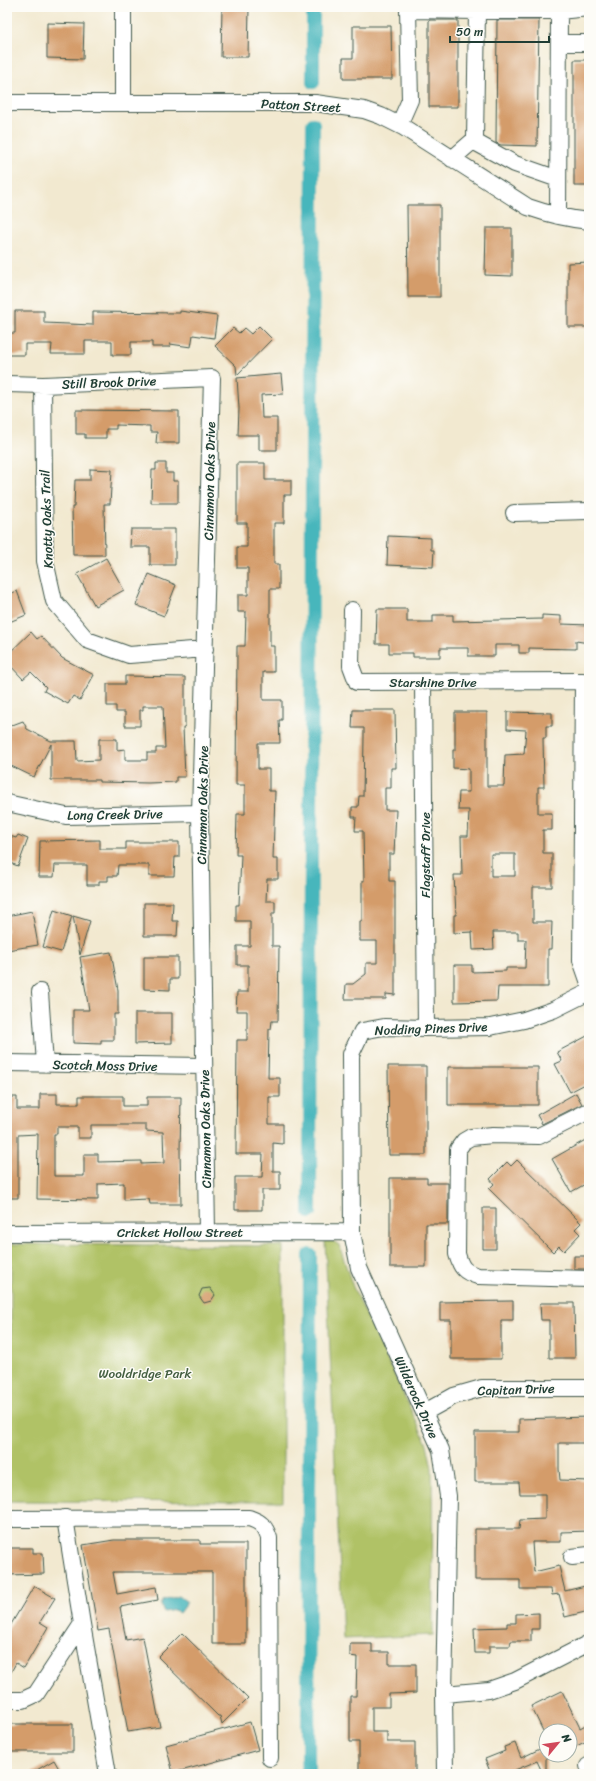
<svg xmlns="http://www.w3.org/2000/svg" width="596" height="1781" font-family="Sriracha,sans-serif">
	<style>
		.green { fill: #b0c266; stroke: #68804d }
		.water { fill: #46b6bc; stroke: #327a78 }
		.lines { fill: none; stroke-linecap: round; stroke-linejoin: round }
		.canal { stroke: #46b6bc; stroke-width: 14 }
		.building { fill: #d49c6a; fill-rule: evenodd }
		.minor-casing { stroke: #3f574b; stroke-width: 18 }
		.minor { stroke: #fff; stroke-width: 16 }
		.labels { text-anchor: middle; stroke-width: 3; stroke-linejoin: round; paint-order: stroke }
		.street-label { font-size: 13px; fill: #1f3d34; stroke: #fdfcf7 }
		.park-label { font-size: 13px; fill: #435e40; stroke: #fdfcf7 }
	</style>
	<rect width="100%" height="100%" fill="#fdfcf7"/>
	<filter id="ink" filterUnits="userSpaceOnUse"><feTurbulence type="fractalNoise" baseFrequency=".025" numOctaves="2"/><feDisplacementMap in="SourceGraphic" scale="8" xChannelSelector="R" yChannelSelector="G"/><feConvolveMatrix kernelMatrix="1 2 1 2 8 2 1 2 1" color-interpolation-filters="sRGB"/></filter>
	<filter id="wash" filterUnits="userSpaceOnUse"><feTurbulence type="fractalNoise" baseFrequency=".012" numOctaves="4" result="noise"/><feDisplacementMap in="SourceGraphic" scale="16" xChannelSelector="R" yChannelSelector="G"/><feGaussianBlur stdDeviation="0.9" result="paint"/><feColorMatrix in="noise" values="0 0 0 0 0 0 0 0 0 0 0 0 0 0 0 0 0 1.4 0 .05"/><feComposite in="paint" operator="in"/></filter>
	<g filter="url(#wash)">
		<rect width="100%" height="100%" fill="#f2e9d0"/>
		<path class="green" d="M325 1241H333L339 1245 353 1287 427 1444 432 1468 433 1635 343 1639Z
			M11 1244 283 1246V1502L7 1501V1408L11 1397Z"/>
		<path class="water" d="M179 1596 187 1602 179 1613 175 1610 164 1612 161 1605 163 1601Z"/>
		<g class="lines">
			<path class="canal" d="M313 82V7
				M310 1212 313 124
				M308 1774 310 1255"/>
		</g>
		<g id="blocks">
			<path class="building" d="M222 7H249L248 57H221Z
				M429 20H458V107H429Z
				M497 20H539L537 146 501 145 496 143Z
				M47 23 84 24 83 59 47 58Z
				M353 26H391L392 79H343V58H353Z
				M574 60H589V186H574Z
				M407 205H440V297H408Z
				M486 228H512V276L485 275Z
				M589 262V327H568V263Z
				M15 311H44V323L93 325V312L180 313V311L217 316 214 338 193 335 191 347 170 344V347H152V342H131V355H112V341H85V354H51L52 344H25V355H7V333H15Z
				M259 326 272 339 237 375 236 366 215 346 233 328 239 333 244 328 251 334Z
				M281 374 283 394 261 395 262 418H277V450H259V435H238L239 408 237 378Z
				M76 410 179 411V443H156L157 432H150V426L116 425V429H106V438H85V434H76Z
				M156 463H166V473H173V481H178V503H151L152 470H156Z
				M237 463H265V480H291V495H284V523H274V564H279V589H270V646H274V672H263V700H282V720H279L280 743H258V769H269V791H275L273 859H278V879H267L266 901H275V913H272V946H279L278 1021H272L271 1029H269L268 1078H280V1097H269V1124H283V1144L273 1143V1171H280V1190H262V1210H235V1177H262L263 1154H236L237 1040H247V1011H236L237 992H248V965H237V946H250V921H236V905H239L241 855H236L237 814H245V785H236L237 646H245L246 612H238V595H248V568H237V547H247V523H237Z
				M90 469 112 470 110 504H104L105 555H73L72 507H74L75 480H90Z
				M131 529H175V565H150V547H130Z
				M388 536 431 538V550H434L433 567 387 565Z
				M106 558 124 590 95 606 77 574Z
				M149 574 176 585 164 616 136 605Z
				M17 591 26 615 7 623V595Z
				M377 609H407V622H433V615H453V621L542 619V615L561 616V624L589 625V643L576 641V649L529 648V653H519V645H495V656H468V648H440V657H413V653H389V644H376Z
				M31 632 37 639 41 636 62 658 94 675 80 700 73 696 68 704 44 691 46 687 31 672 23 679 7 662V655Z
				M125 676 185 677V727H183L185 777H176V782L148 783 99 782V780H51V744L34 777 7 764V727L23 721 27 729 51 741H76L77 761 99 760V739H117V750L125 749V760H147V753H156V748H165L163 706H143V710H140V726H125V712H116V706H107V684H125Z
				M353 710H395L396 768H391V788H385V810H396L394 854H389V881H395V995L386 994V999H345L346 984H353L366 974V963H377V941H360V921H362V881H364L363 831H355L356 817H352V807H358L359 796H363L364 737V728H352Z
				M455 712H487V786H504L505 755 524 754 526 730 507 729V712L552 713V726H546V738H543L544 787H538V813H552V830H543V853H552V887H533V922H552L551 949H548V987H498L497 1001 454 1002V965H472V972L506 971V968H525L526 940H518V932H493L494 949 473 950 472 932 454 933V915H456L454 875H462L461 836H468L469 810H458L459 792H469V769L453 768V750H455ZM491 854H515V876H491Z
				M7 835 16 838 18 835 28 839 18 866 7 862Z
				M100 840V849H126V842H179V857H175L174 876H149V865H118L117 876H108V881H99V885H87V865H55L54 877H39L40 841Z
				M144 903H173L172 921H178L177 936H144Z
				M54 910 72 916 61 952 43 947Z
				M32 911 38 945 7 950V916Z
				M73 916 90 921 80 955Z
				M111 952 118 990V1014H114V1040H101V1044L73 1043V1010H89L80 957Z
				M144 957H178V979H170V990L144 989Z
				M135 1013H172V1043L135 1044Z
				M589 1035V1082L570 1092 555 1064 562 1061 557 1052Z
				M388 1066H426V1155H389Z
				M448 1067H538V1105H448Z
				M576 1093 582 1104 542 1124 537 1115Z
				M40 1094H57V1104H79V1096H123V1106H147V1097H181L180 1151 181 1204H150L149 1199 124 1200V1183L98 1184V1200L37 1199 38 1134 18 1135V1198H7V1097H17V1109H40ZM91 1125H146V1131L163 1132 164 1163 141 1164V1161L98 1162V1154H84V1176H54V1134H57V1127H78V1138H91Z
				M589 1138V1182L571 1192 552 1159Z
				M517 1160 581 1223 575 1229 580 1234 564 1251 559 1246 553 1252 489 1189 494 1184 490 1179 507 1162 511 1166Z
				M390 1178H427V1183H448V1224H426V1267H390Z
				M483 1208H496V1249H483Z
				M574 1256H589V1269H574Z
				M210 1288 215 1295 211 1301 204 1303 199 1296 202 1289Z
				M513 1301V1320H501V1359H451V1320H440V1302Z
				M540 1303H574L575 1358H549V1320H541Z
				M589 1417V1443H559V1469L560 1480 589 1481V1531L561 1532V1542H532L534 1572 559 1566 565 1591 589 1585V1611L565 1617 559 1594 552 1595 551 1589H520V1580H475V1529H519L520 1520 545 1519V1494H520L519 1482H475V1432H519V1419Z
				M114 1540H200V1544H246V1644H212V1572H113L117 1594 156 1587 158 1600 120 1607 126 1640 143 1637 160 1727 128 1732 109 1629 98 1631 83 1545Z
				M7 1548H33V1553H43L44 1574 7 1575Z
				M34 1586 55 1598 40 1622 48 1627 24 1668 16 1663 7 1679V1631Z
				M539 1613V1629H531V1641H511L510 1646H489V1653H475L474 1628 507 1627V1623H516V1614Z
				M182 1633 248 1698 222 1724 220 1716H218L158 1657Z
				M350 1644H372V1652H389V1664H416V1693L389 1694V1707H372V1732H387V1742H415V1772L359 1774V1742H350V1696H356L357 1657 350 1656Z
				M562 1691 580 1728 589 1723V1740L570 1749V1731H543L531 1706Z
				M250 1722 258 1750 173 1773 166 1745Z
				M7 1724H73V1752H7Z
				M515 1743 521 1758 546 1746V1774H543L537 1761 515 1770 517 1774H491L485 1759 505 1751 504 1747Z
				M54 1760 62 1774H30Z"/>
		</g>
	</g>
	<g filter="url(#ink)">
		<use href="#blocks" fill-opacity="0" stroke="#3f574b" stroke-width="1"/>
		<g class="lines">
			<g class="minor-casing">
				<path id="minor" d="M123 7V103
					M477 11H559L558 216
					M559 11 589 8
					M559 43H589
					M7 103H315L364 110 381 116 403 127 528 207C548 214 568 219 589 221
					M399 125 410 100 408 10 477 11 475 139 452 159
					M473 141 515 164 558 179
					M7 384 43 385 212 378 200 813 207 1231
					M43 385 45 561 54 601 87 640 129 655 205 649
					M514 513 589 511
					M352 610 351 666 357 682 583 681 581 960 589 983
					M423 682 426 1028
					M7 803 66 816 200 813
					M40 992 45 1064
					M7 1063 204 1066
					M589 1111 539 1136 493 1135 471 1137 464 1141 458 1149 457 1254C461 1268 464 1272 478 1276L589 1279
					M7 1233 352 1232
					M425 1412 454 1396 482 1388H589
					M7 1519 249 1518C261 1522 265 1526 269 1538L270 1758
					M572 1557 589 1555
					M82 1624 108 1774
					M444 1694 489 1690 515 1681 589 1643
					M7 1700H23L36 1694 82 1624 65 1518
					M588 1766 589 1767
					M445 1774 444 1694 448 1496 441 1450 359 1268 352 1232 351 1054 362 1031 384 1027 426 1028 490 1027 524 1020 553 1010 589 992"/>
			</g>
			<use href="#minor" class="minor"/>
		</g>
	</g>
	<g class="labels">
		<g class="street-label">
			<text transform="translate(301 105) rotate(3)" y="5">Patton Street</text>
			<text transform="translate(109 382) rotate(-2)" y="5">Still Brook Drive</text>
			<text transform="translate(209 481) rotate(-89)" y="5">Cinnamon Oaks Drive</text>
			<text transform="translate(46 519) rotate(-92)" y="5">Knotty Oaks Trail</text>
			<text x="433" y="687">Starshine Drive</text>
			<text transform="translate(202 805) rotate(-89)" y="5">Cinnamon Oaks Drive</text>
			<text transform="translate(115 814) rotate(-1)" y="5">Long Creek Drive</text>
			<text transform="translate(425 855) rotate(-90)" y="5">Flagstaff Drive</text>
			<text transform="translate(431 1028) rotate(-2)" y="5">Nodding Pines Drive</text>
			<text transform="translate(105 1065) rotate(1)" y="5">Scotch Moss Drive</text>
			<text transform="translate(205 1129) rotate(-91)" y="5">Cinnamon Oaks Drive</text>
			<text x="180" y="1237">Cricket Hollow Street</text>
			<text transform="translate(516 1389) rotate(-2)" y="5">Capitan Drive</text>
			<text transform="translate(417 1397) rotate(66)" y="5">Wilderock Drive</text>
		</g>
		<g class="park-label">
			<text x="145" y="1378">Wooldridge Park</text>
		</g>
	</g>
	<rect width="596" height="1781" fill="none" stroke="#fdfcf7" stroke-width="24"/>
	<g transform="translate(558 1743) rotate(61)"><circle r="19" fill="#fdfcf7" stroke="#a4b0a9"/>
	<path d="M0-3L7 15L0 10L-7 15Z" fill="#d1495b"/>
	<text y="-6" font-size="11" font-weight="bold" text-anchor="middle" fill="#1f3d34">N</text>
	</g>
	<path d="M450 36v6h99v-6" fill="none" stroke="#1f3d34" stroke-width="2"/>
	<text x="456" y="36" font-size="12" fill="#1f3d34" stroke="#fdfcf7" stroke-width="3" paint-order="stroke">50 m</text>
</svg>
